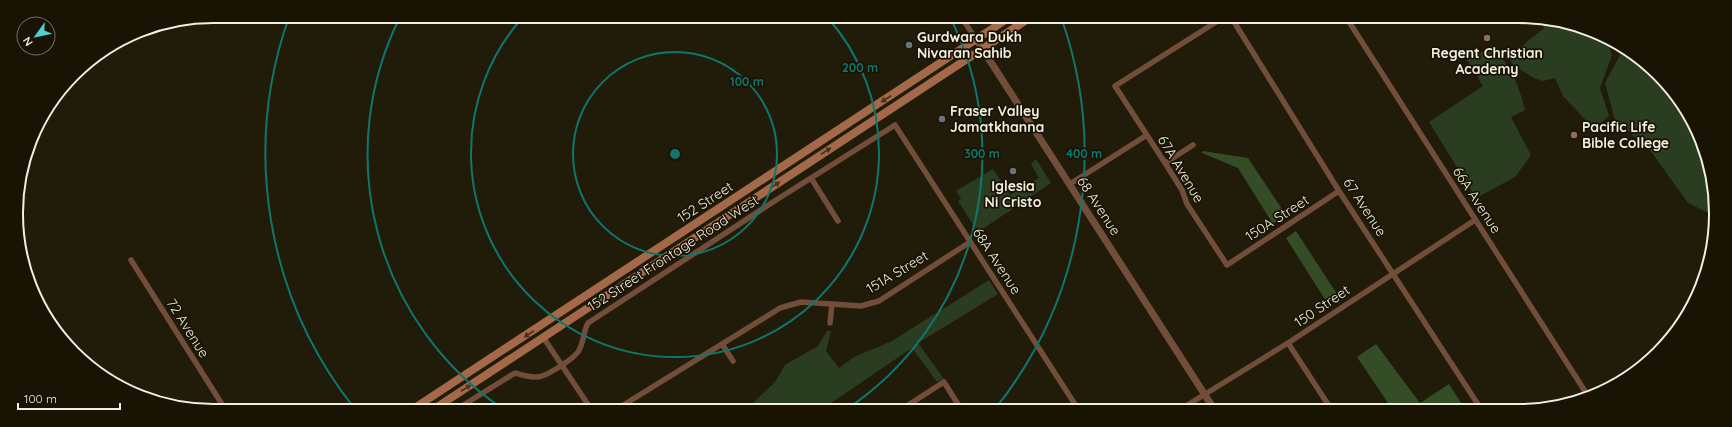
<svg xmlns="http://www.w3.org/2000/svg" width="1732" height="427" font-family="Quicksand,sans-serif">
	<style>
		.green { fill: #2b3d20 }
		.forest { fill: #354d26 }
		.lines { fill: none; stroke-linecap: round; stroke-linejoin: round }
		.minor { stroke: #724e3a; stroke-width: 5.5 }
		.tertiary { stroke: #724e3a; stroke-width: 7 }
		.secondary { stroke: #a36949; stroke-width: 8 }
		.oneway { fill: #49311c }
		.ring { fill: none; stroke: #0f766e; stroke-width: 2 }
		.education-dot { fill: #8d6e63; stroke: #181303; stroke-width: 1.5 }
		.worship-dot { fill: #6b7280; stroke: #181303; stroke-width: 1.5 }
		.labels { text-anchor: middle; stroke-width: 3.5; stroke-linejoin: round; paint-order: stroke }
		.poi-label { font-size: 14px; font-weight: bold; fill: #f1eee2; stroke: #181303; text-anchor: start }
		.street-label { font-size: 14px; fill: #f1eee2; stroke: #181303 }
		.rim { fill: none; stroke: #f1eee2; stroke-width: 2 }
		.centre { fill: #0f766e; stroke: #181303; stroke-width: 2 }
		.ring-label { font-size: 12px; text-anchor: middle; font-weight: bold; fill: #0f766e; stroke: #181303; stroke-width: 3.5; stroke-linejoin: round; paint-order: stroke }
	</style>
	<rect width="100%" height="100%" fill="#211c0a"/>
	<path class="green" d="M1543 18 1606 39 1612 55 1600 88 1609 116 1594 129 1563 96 1555 78 1543 81 1534 78 1513 65 1509 57 1544 28Z
		M1614 41 1617 43 1675 93 1709 163 1713 215 1688 203 1650 150 1615 120 1605 83 1620 55Z
		M1491 46C1511 66 1518 82 1525 110L1511 117 1531 155 1515 177 1476 198 1429 122 1483 86 1466 58 1477 55Z
		M1036 159 1051 183 978 232 958 201 961 199 956 191 993 169 1010 195 1039 178 1031 164Z
		M989 280 998 294 918 343 944 379 937 382 912 348 831 403 832 409H713H747L775 382 785 365 818 346 827 331H831L826 351 839 368 854 357 892 341Z"/>
	<path class="forest" d="M1203 151 1248 158 1286 215 1273 224 1238 168 1202 153Z
		M1296 231 1337 294 1326 301 1286 238Z
		M1376 344 1420 403 1449 384 1465 409H1392L1357 357Z"/>
	<g class="lines">
		<path class="minor" d="M961 17 976 39
			M1224 17 1115 86 1165 163 1182 190 1187 204 1227 265 1339 191
			M1231 17 1339 191 1481 409
			M1346 17 1588 396
			M1165 163 1193 145
			M811 178 838 221
			M1070 184 1147 135
			M131 260 225 409
			M830 323 832 304
			M543 337 591 409
			M1288 343 1331 409
			M722 344 733 361
			M457 409 515 373C523 375 534 379 542 376 551 373 573 359 578 352 584 343 583 332 588 323L773 202 895 125 1078 409
			M617 409 780 308 801 302 861 306 879 301 970 242
			M902 409 944 382 961 409
			M1181 409 1288 343 1475 220"/>
		<path class="tertiary" d="M976 39 1214 409"/>
		<path class="secondary" d="M413 409 1010 17
			M434 409 1031 17"/>
	</g>
	<defs><path id="oneway-solid" d="M-6-.8H1V-3.2L6.5 0L1 3.2V.8H-6Z"/></defs>
	<g class="oneway">
		<use href="#oneway-solid" transform="translate(886 99) rotate(147)"/>
		<use href="#oneway-solid" transform="translate(826 151) rotate(-33)"/>
		<use href="#oneway-solid" transform="translate(775 185) rotate(-33)"/>
		<use href="#oneway-solid" transform="translate(529 334) rotate(147)"/>
		<use href="#oneway-solid" transform="translate(466 388) rotate(-33)"/>
	</g>
	<g class="ring">
		<circle cx="675" cy="154" r="102"/>
		<path d="M827 17A204 204 0 1 1 523 17"/>
		<path d="M503 409A307 307 0 0 1 400 17M950 17A307 307 0 0 1 847 409"/>
		<path d="M355 409A409 409 0 0 1 289 17M1061 17A409 409 0 0 1 995 409"/>
	</g>
	<g class="education-dot">
		<circle cx="1487" cy="38" r="4"/>
		<circle cx="1574" cy="135" r="4"/>
	</g>
	<g class="worship-dot">
		<circle cx="909" cy="45" r="4"/>
		<circle cx="942" cy="119" r="4"/>
		<circle cx="1013" cy="171" r="4"/>
	</g>
	<g class="labels">
		<g class="poi-label">
			<text x="917" y="42">Gurdwara Dukh<tspan x="917" dy="16">Nivaran Sahib</tspan></text>
			<text x="1487" y="58" text-anchor="middle">Regent Christian<tspan x="1487" dy="16">Academy</tspan></text>
			<text x="950" y="116">Fraser Valley<tspan x="950" dy="16">Jamatkhanna</tspan></text>
			<text x="1582" y="132">Pacific Life<tspan x="1582" dy="16">Bible College</tspan></text>
			<text x="1013" y="191" text-anchor="middle">Iglesia<tspan x="1013" dy="16">Ni Cristo</tspan></text>
		</g>
		<g class="street-label">
			<text transform="translate(1181 169) rotate(59)" y="5">67A Avenue</text>
			<text transform="translate(1477 200) rotate(57)" y="5">66A Avenue</text>
			<text transform="translate(705 202) rotate(-33)" y="5">152 Street</text>
			<text transform="translate(1099 206) rotate(57)" y="5">68 Avenue</text>
			<text transform="translate(1365 207) rotate(57)" y="5">67 Avenue</text>
			<text transform="translate(1277 218) rotate(-33)" y="5">150A Street</text>
			<text transform="translate(673 253) rotate(-33)" y="5">152 Street Frontage Road West</text>
			<text transform="translate(997 261) rotate(57)" y="5">68A Avenue</text>
			<text transform="translate(897 272) rotate(-31)" y="5">151A Street</text>
			<text transform="translate(1322 306) rotate(-34)" y="5">150 Street</text>
			<text transform="translate(188 328) rotate(58)" y="5">72 Avenue</text>
		</g>
	</g>
	<path d="M0 0H1732V427H0ZM213 23H1519A190 190 0 0 1 1709 213V214A190 190 0 0 1 1519 404H213A190 190 0 0 1 23 214V213A190 190 0 0 1 213 23Z" fill="#181303" fill-rule="evenodd"/>
	<path class="rim" d="M213 23H1519A190 190 0 0 1 1709 213V214A190 190 0 0 1 1519 404H213A190 190 0 0 1 23 214V213A190 190 0 0 1 213 23Z"/>
	<circle cx="675" cy="154" r="6" class="centre"/>
	<g class="ring-label">
		<text x="860" y="72">200 m</text>
		<text x="747" y="86">100 m</text>
		<text x="982" y="158">300 m</text>
		<text x="1084" y="158">400 m</text>
	</g>
	<g transform="translate(36 36) rotate(237)"><circle r="19" fill="#181303" stroke="#6f6b5c"/>
	<path d="M0-3L7 15L0 10L-7 15Z" fill="#51ccd3"/>
	<text y="-6" font-size="11" font-weight="bold" text-anchor="middle" fill="#f1eee2">N</text>
	</g>
	<path d="M18 403v6h102v-6" fill="none" stroke="#f1eee2" stroke-width="2"/>
	<text x="24" y="403" font-size="12" fill="#f1eee2" stroke="#181303" stroke-width="3" paint-order="stroke">100 m</text>
</svg>
